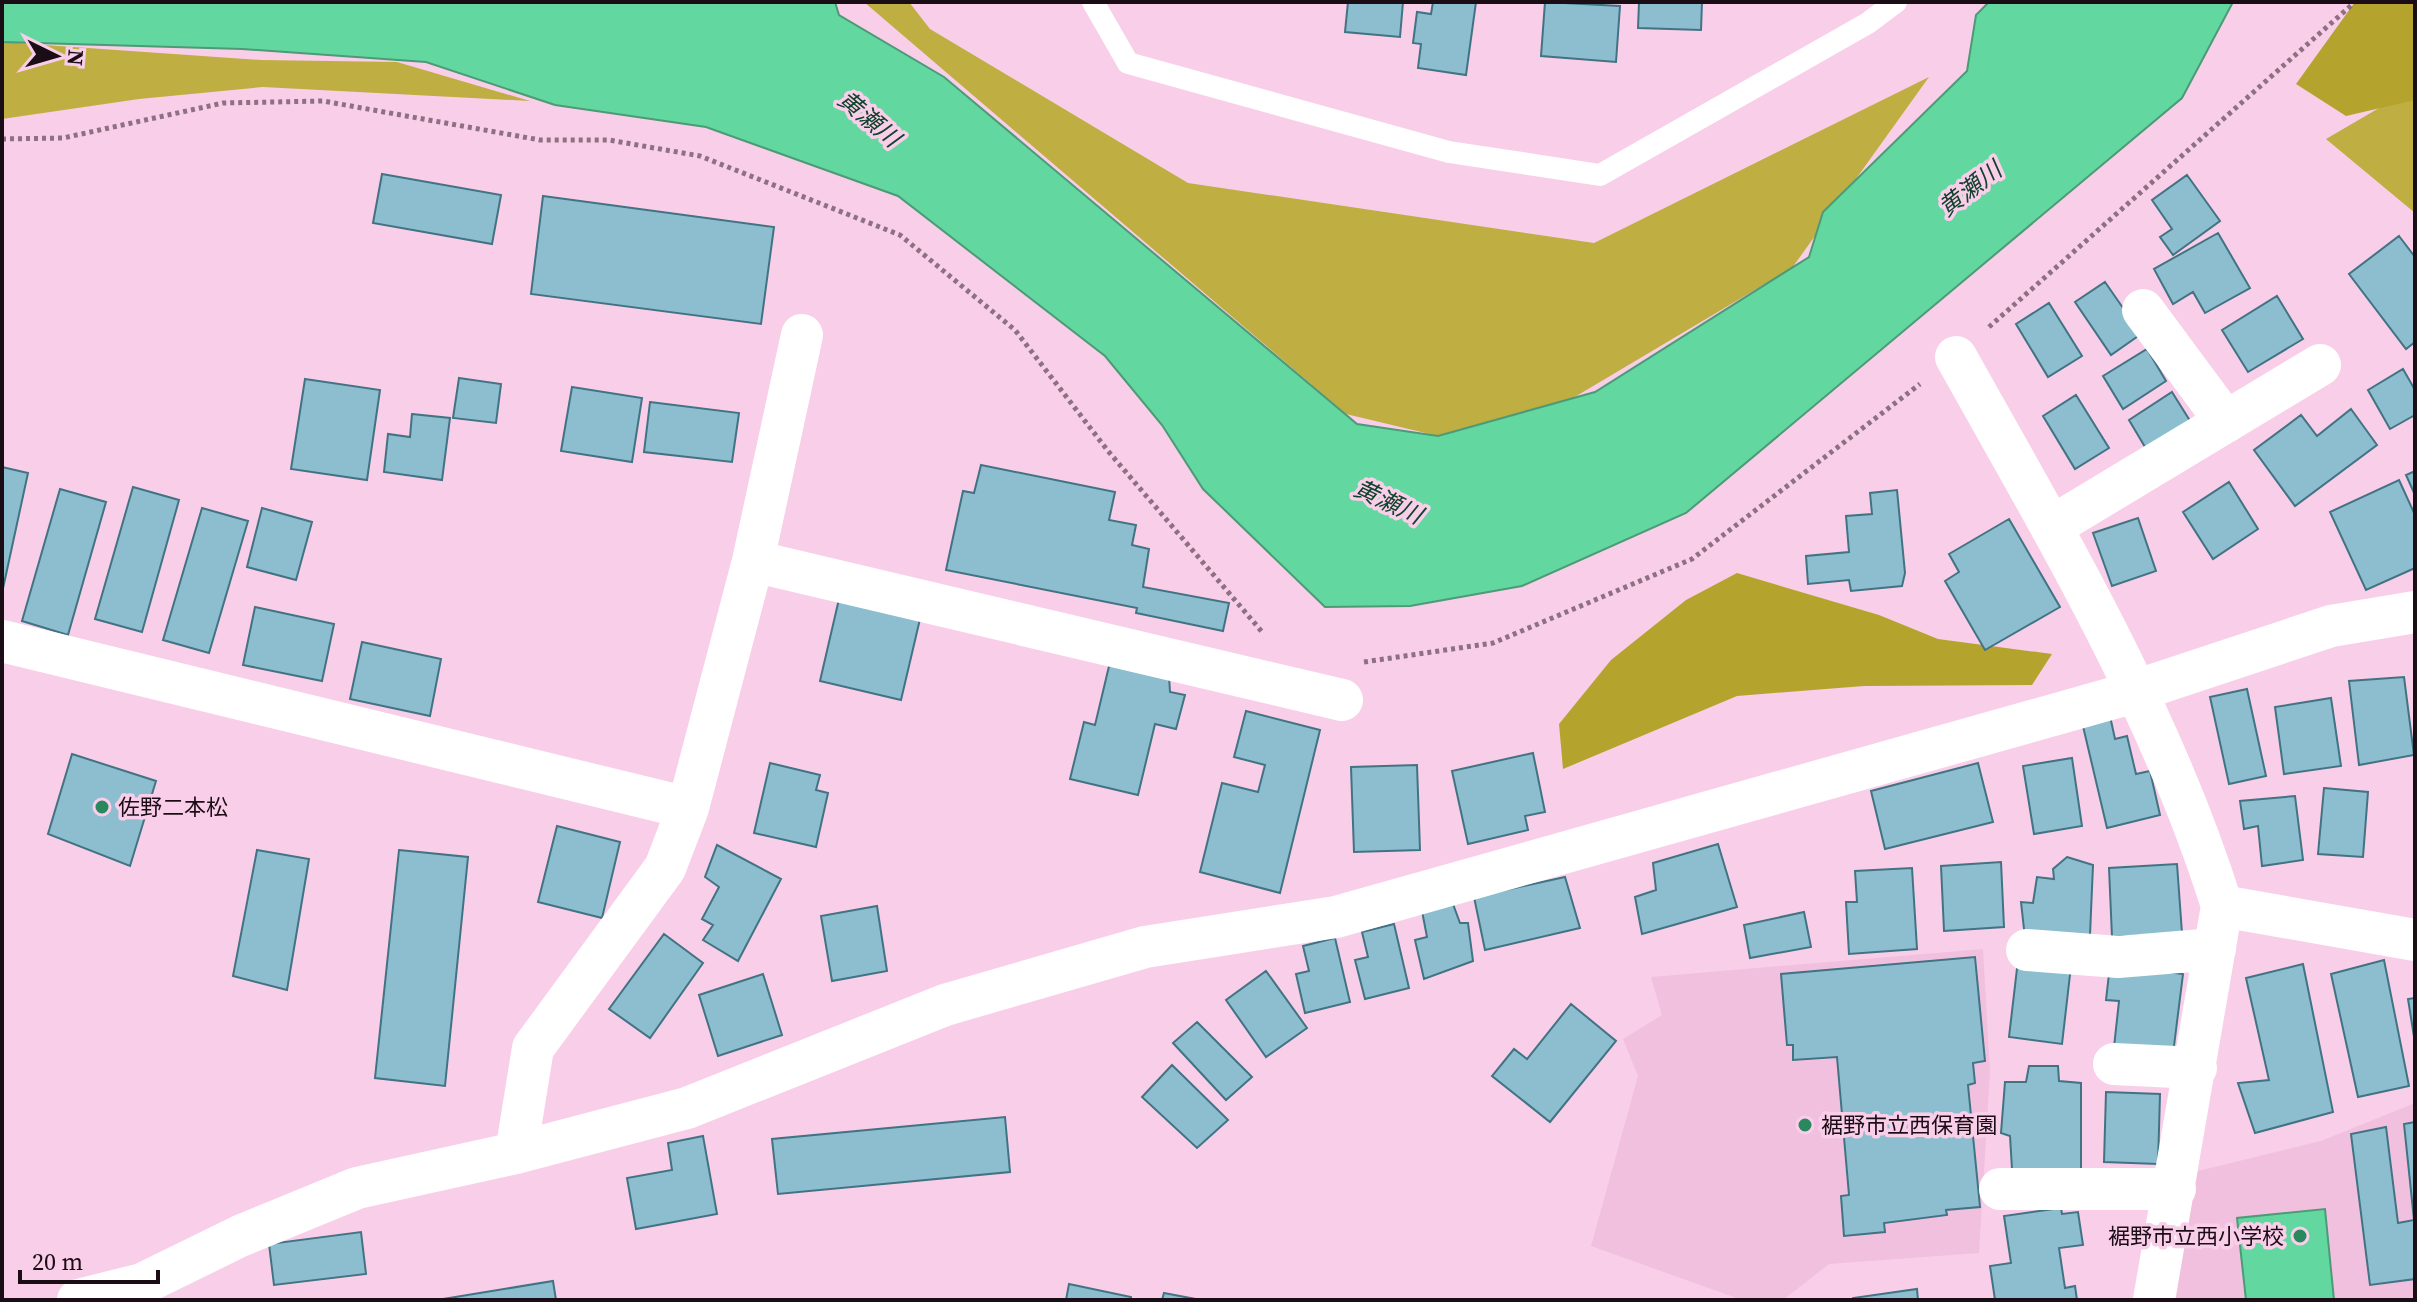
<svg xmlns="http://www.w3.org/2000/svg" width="2417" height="1302" font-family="'Source Serif 4','Noto Sans JP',serif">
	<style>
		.built { fill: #f1c0df }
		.green { fill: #bfae41 }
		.forest { fill: #b4a42e }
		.water { fill: #62d7a0; stroke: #4d9a77; stroke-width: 2 }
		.building { fill: #8cbed0; stroke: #427383; stroke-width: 2 }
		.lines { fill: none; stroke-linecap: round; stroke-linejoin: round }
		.path { stroke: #8d7082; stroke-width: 5; stroke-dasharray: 4 4; stroke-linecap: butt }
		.service { stroke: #fff; stroke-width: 22 }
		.minor { stroke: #fff; stroke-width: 42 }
		.poi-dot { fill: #2a885f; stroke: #f9cee8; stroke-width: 3 }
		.labels { text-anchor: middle; stroke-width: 7; stroke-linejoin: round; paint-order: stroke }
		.poi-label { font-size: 22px; fill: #1b0d16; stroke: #f9cee8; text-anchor: start }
		.water-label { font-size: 24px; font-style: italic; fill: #10422c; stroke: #f9cee8 }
	</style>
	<rect width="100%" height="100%" fill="#f9cee8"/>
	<path class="built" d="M1983 949 1990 1072 1979 1253 1829 1264 1783 1300H1742L1591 1246 1638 1076 1623 1039 1662 1015 1651 977Z
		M2415 1103V1300H2173L2198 1171 2321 1141Z"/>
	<path class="green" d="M864 2H909L930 29 1188 183 1594 243 1929 77 1792 268 1573 398 1438 436 1346 414Z
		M2 42 261 60 397 62 530 101 263 87 139 99 2 119Z
		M2415 87V213L2326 139Z"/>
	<path class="forest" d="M2355 2H2415V100L2346 116 2296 84Z
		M1737 573 1879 615 1938 639 2052 654 2032 685 1864 686 1737 696 1563 769 1559 724 1611 660 1686 600Z"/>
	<path class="water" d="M2 2H835L839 15 944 77 1357 424 1438 436 1595 392 1809 257 1823 212 1967 71 1976 15 1989 2H2233L2182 98 1686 513 1522 586 1410 606 1325 607 1203 489 1162 425 1105 356 898 196 706 127 555 105 426 62 242 49 2 42Z
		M2325 1209 2334 1300H2246L2237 1218Z"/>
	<path class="building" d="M1348 2H1403L1400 37 1345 32Z
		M1433 2H1476L1466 75 1418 68 1421 44 1413 43 1417 12 1431 14Z
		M1545 2 1620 6 1616 62 1541 56Z
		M1639 2H1702L1701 30 1638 28Z
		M382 174 501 195 492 244 373 223Z
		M2187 175 2220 221 2173 255 2160 237 2172 229 2152 200Z
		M543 196 774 227 761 324 531 294Z
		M2218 233 2250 288 2205 313 2193 292 2173 304 2154 269Z
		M2399 236 2415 257V342L2406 349 2349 274Z
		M2105 282 2141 334 2111 355 2075 302Z
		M2277 296 2303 339 2248 372 2222 330Z
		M2049 303 2082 356 2048 377 2016 324Z
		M2147 349 2166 381 2123 409 2103 376Z
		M2403 369 2415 390V415L2390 429 2368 390Z
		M459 378 501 384 496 423 453 418Z
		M305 379 380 390 367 480 291 469Z
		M572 387 642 398 632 462 561 451Z
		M2172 392 2192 424 2148 452 2129 420Z
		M2076 395 2109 448 2075 469 2043 416Z
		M650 402 739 413 732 462 644 452Z
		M2351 409 2377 445 2295 506 2254 450 2301 415 2317 436Z
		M412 414 450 418 442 480 384 472 388 434 410 437Z
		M981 465 1115 492 1109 520 1136 525 1132 545 1149 549 1143 587 1229 603 1223 631 1136 613 1137 608 946 570 963 491 974 493Z
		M2 467 28 473 2 593Z
		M2415 471V495L2406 475Z
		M2399 480 2415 515V568L2366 590 2330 512Z
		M2229 482 2258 529 2213 559 2183 512Z
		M133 487 179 500 142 632 95 619Z
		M60 489 106 502 68 635 22 621Z
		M1897 490 1905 573 1902 586 1851 591 1849 580 1808 584 1806 556 1849 552 1846 516 1872 514 1870 493Z
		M202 508 248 521 209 653 163 640Z
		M262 508 312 522 296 580 247 567Z
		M2138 518 2156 571 2112 586 2093 533Z
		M2009 519 2060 607 1985 650 1945 581 1959 572 1949 554Z
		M839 599 920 619 901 700 820 681Z
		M255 607 334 624 322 681 243 665Z
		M362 642 441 659 430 716 350 699Z
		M1110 662 1169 676 1170 692 1185 695 1176 729 1155 724 1138 795 1070 779 1084 722 1095 725Z
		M2404 677 2414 755 2359 765 2349 681Z
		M2247 689 2266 776 2229 784 2210 697Z
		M2331 698 2341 766 2284 774 2275 707Z
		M1246 711 1320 730 1280 893 1200 872 1222 783 1258 792 1265 765 1234 757Z
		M2110 716 2115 739 2127 736 2136 774 2150 771 2160 815 2107 828 2082 722Z
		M1533 753 1545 812 1525 816 1528 830 1468 844 1452 771Z
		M72 754 156 781 130 866 48 834Z
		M2072 758 2082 826 2034 834 2023 766Z
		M770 763 820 775 816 790 828 793 816 847 754 833Z
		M1978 763 1993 822 1885 849 1871 791Z
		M1417 765 1420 850 1354 852 1351 767Z
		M2324 788 2368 792 2363 857 2318 854Z
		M2295 796 2303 860 2262 866 2258 826 2244 829 2240 801Z
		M557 826 620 842 602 918 538 902Z
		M1718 844 1737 907 1642 934 1635 897 1656 890 1653 863Z
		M717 845 781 879 738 961 703 940 713 925 702 919 719 887 705 877Z
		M257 850 309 859 287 990 233 976Z
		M399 850 468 857 445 1086 375 1078Z
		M2067 857 2093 865 2090 935 2025 938 2021 902 2033 903 2037 877 2054 879 2053 869Z
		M2001 862 2004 927 1944 931 1941 866Z
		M2177 864 2182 933 2112 937 2109 868Z
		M1912 868 1917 949 1849 954 1846 902H1857L1855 871Z
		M1565 877 1580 928 1485 950 1474 897Z
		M1453 904 1460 923H1468L1473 961 1424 979 1415 940 1427 937 1422 911Z
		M877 906 887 971 832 981 821 916Z
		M1804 912 1811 947 1750 958 1744 925Z
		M1394 924 1409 988 1365 999 1355 960 1368 957 1362 932Z
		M664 934 703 963 650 1038 609 1009Z
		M1335 938 1350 1002 1305 1013 1296 974 1309 971 1303 946Z
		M1975 957 1985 1061 1973 1063 1975 1083 1968 1085 1980 1207 1946 1210 1947 1215 1884 1223 1885 1232 1844 1236 1841 1196 1849 1195 1837 1057 1793 1060V1045H1787L1781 974Z
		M2018 960 2071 966 2062 1044 2009 1037Z
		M2384 960 2409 1086 2358 1097 2331 974Z
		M2303 964 2333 1112 2255 1133 2238 1083 2269 1080 2246 978Z
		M2110 965 2183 974 2173 1054 2114 1047 2119 1001 2106 1000Z
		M1266 971 1307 1028 1266 1057 1226 1000Z
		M763 974 782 1035 718 1056 699 995Z
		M2415 998V1043L2408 999Z
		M1571 1004 1616 1041 1550 1122 1492 1076 1514 1049 1527 1059Z
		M1197 1022 1252 1077 1226 1100 1173 1043Z
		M1172 1065 1228 1120 1197 1148 1142 1097Z
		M2029 1066H2058L2059 1081 2081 1083V1171L2012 1169 2010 1136 2001 1133 2005 1082H2026Z
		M2106 1092 2160 1094 2158 1164 2104 1162Z
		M1005 1117 1010 1172 778 1194 772 1139Z
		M2415 1122V1279L2370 1285 2351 1134 2386 1127 2398 1223 2414 1220 2404 1124Z
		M703 1136 717 1214 636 1229 627 1178 672 1170 668 1143Z
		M2061 1208 2062 1214 2078 1212 2083 1245 2059 1248 2065 1288 2075 1286 2077 1300H1995L1990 1266 2011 1263 2004 1216Z
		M361 1232 366 1274 274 1285 269 1244Z
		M553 1281 556 1300H437Z
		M1069 1284 1131 1297V1300H1066Z
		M1917 1289 1918 1300H1853V1298Z
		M1164 1293 1201 1300H1162Z"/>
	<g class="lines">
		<path class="path" d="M2 139 63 138 223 103 323 101 540 140H609L700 156 900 235 1015 330 1108 451 1263 633
			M1989 327 2355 2
			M1364 662 1493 643 1692 559 1920 384"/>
		<path class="service" d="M1093 2 1128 63 1449 152 1600 175 1868 23 1896 2"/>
		<path class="minor" d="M2143 310 2226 422
			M1956 357C2055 534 2161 711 2222 906L2415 940
			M2051 527 2320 365
			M753 561 1342 700
			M2 641 688 808 665 868 533 1048 516 1153
			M688 808 753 561 802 335
			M2027 950 2118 957 2215 949
			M2114 1064 2196 1068
			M2000 1189H2175
			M78 1300 142 1284 240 1236 357 1188 516 1153 687 1108 945 1005 1145 947 1336 917 2117 697 2331 626 2415 612
			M2154 1300 2222 906"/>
	</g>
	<g class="poi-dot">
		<circle cx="102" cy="807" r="8"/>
		<circle cx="1805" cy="1125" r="8"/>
		<circle cx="2300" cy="1236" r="8"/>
	</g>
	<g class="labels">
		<g class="poi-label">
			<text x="118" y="815">佐野二本松</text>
			<text x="1821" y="1133">裾野市立西保育園</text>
			<text x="2284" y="1244" text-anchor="end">裾野市立西小学校</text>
		</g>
		<g class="water-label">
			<text transform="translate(869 119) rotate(40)" y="8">黄瀬川</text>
			<text transform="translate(1970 189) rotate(-38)" y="8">黄瀬川</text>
			<text transform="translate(1388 502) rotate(25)" y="8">黄瀬川</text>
		</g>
	</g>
	<rect width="2417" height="1302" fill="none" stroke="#1b0d16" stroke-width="8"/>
	<g transform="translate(56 56) rotate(95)" stroke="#f9cee8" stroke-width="6" paint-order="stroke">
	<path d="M0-6L14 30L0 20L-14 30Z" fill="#1b0d16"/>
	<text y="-12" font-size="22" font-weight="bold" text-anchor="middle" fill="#1b0d16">N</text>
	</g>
	<path d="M20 1270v12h138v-12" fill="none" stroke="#1b0d16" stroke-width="4"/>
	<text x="32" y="1270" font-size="24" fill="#1b0d16" stroke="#f9cee8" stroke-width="6" paint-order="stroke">20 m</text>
</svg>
